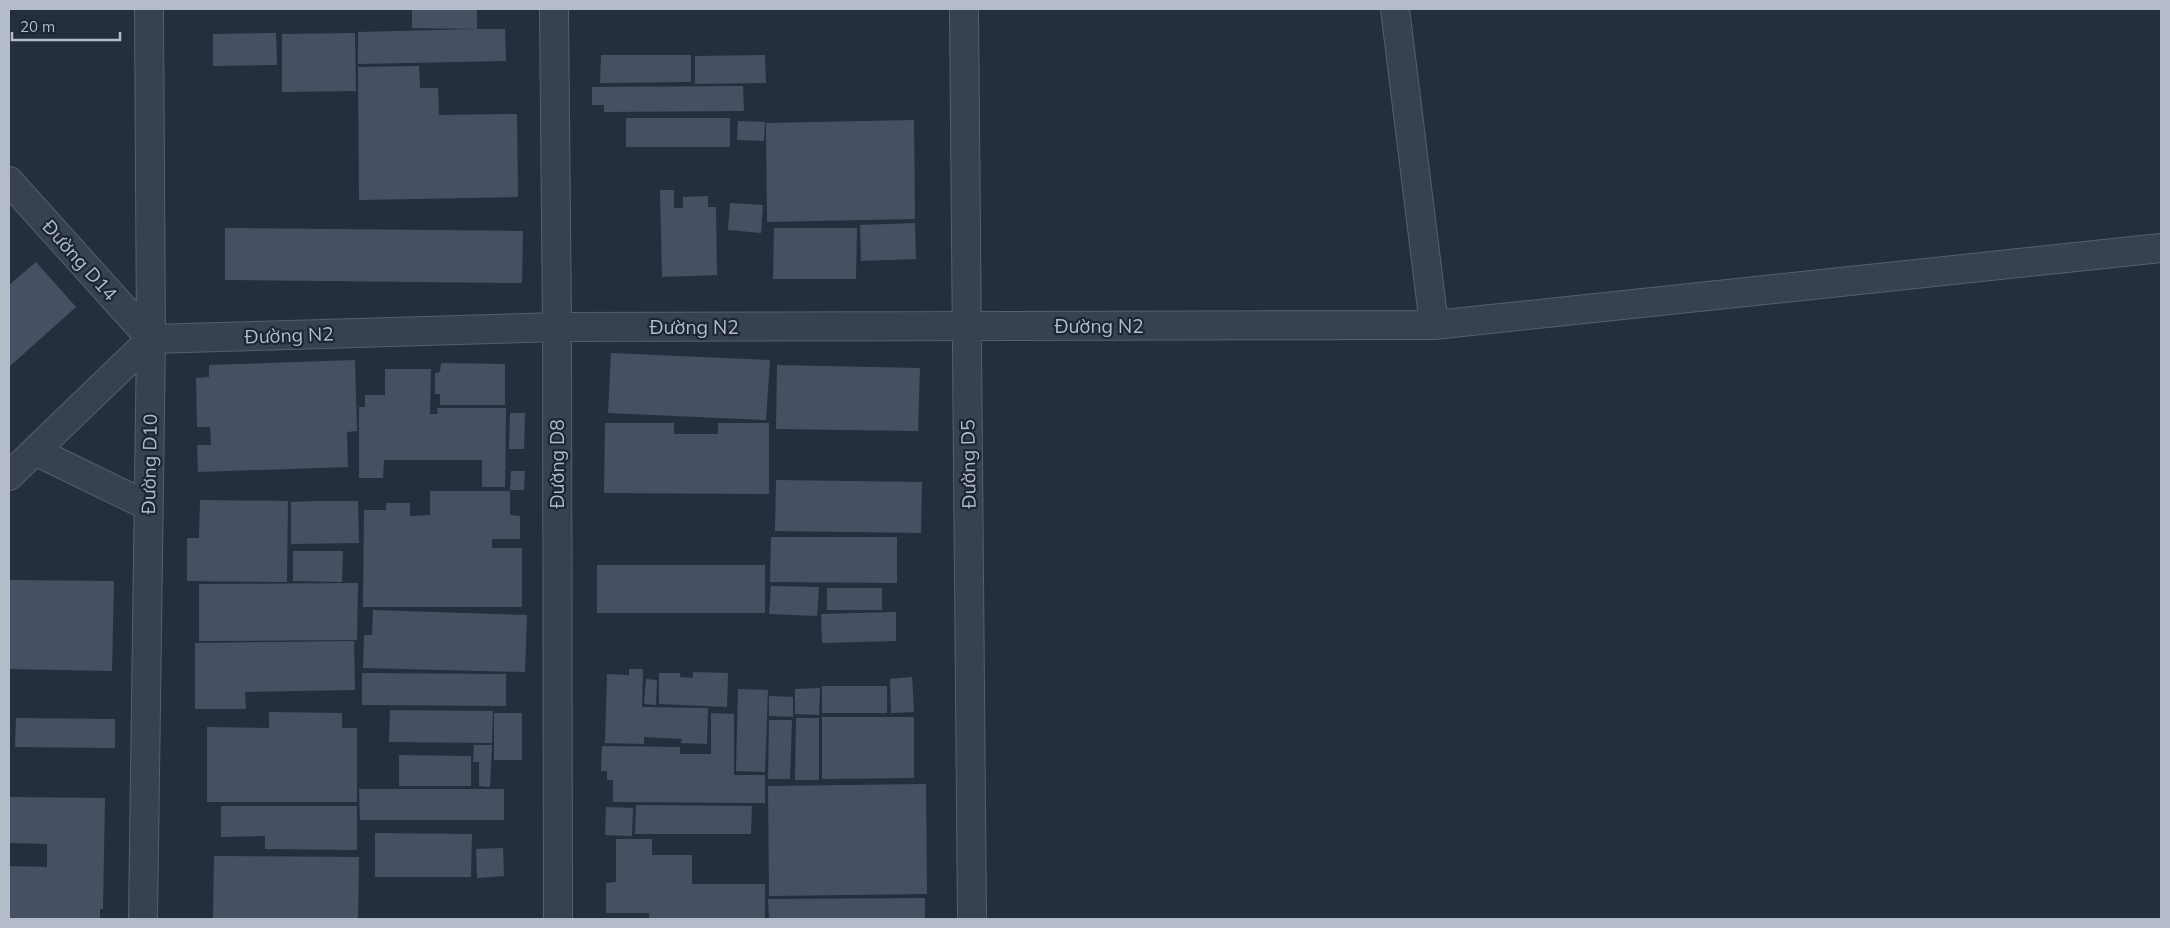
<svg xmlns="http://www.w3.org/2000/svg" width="2170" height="928" font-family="Mulish,sans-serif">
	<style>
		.building { fill: #455162 }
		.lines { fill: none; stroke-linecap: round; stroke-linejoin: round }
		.minor-casing { stroke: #565f6c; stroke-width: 30 }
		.minor { stroke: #38414e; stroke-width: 28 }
		.labels { text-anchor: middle; stroke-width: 4.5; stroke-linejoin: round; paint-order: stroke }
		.street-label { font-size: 19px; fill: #b4bcc9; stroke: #1d2633 }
	</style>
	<rect width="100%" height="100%" fill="#242f3e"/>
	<path class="building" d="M412 9H477V29L412 28Z
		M475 29H505L506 61 358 64V32Z
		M276 33 277 65 213 66V34Z
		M355 33 356 91 282 92V34Z
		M601 55H691V82L600 83Z
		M765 55 766 83 695 84V56Z
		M419 66 420 88H438L439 115 517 114 518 197 359 200 358 67Z
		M743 86 744 111 604 112V105H592V87Z
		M626 118H730V147H626Z
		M914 120 915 219 767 222 766 123Z
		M738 121 765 122 764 141 737 140Z
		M660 190H674V208H683V197L708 196V207H716L717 275 662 277Z
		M730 203 763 205 761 233 728 230Z
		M915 223 916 259 861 261 860 225Z
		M225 228 523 231 522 283 225 280Z
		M774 228H857L856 279H773Z
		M36 262 76 307 9 367V285Z
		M611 353 770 360 766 420 608 413Z
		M355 360 357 431 347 432 348 467 198 472 197 445H211L210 427H197L196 378 209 377V365Z
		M441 363 505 364V405H440V394H435V373L440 372Z
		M777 365 920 368 918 431 776 429Z
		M385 369H431L430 414H438L437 408H506L505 487H482V460H384L383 478H359V407H365V395H385Z
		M510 413H525L524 449H509Z
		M605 423H674V434H718V423H769V494L604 493Z
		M511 471H525L524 490H510Z
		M776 480 922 482 921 533 775 531Z
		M430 491H510V515L520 516V539H492V548H522V607H363L364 510H386V503H410V516L430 515Z
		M200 500 288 501 287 582 187 581V538H199Z
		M315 501H358L359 543 291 544V502Z
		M771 537H897V583L770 582Z
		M293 551H343L342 582 293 581Z
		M597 565H765V613H597Z
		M9 580 114 581 112 671 9 669Z
		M358 583 357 640 199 641V584Z
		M771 586 819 587 817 616 769 614Z
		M827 588H882V610H827Z
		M373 610 527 615 525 672 363 668 364 635H372Z
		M896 612V641L822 643 821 614Z
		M354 641 355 690 245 692 246 709H195V643Z
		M629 669H643L642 707 708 708 707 744 681 743 682 739 644 737V744L605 743 607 674 629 675Z
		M693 672 728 673 727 707 659 704V673H680V677L693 678Z
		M362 673 506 674V706L362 705Z
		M912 677 914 712 891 713 890 679Z
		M646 679 657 680 656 705 644 704Z
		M822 686H887V713H822Z
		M820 688 819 715 795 714V689Z
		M738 689 768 690 765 772 736 771Z
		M769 696 793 697V717L769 716Z
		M390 710 493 711 492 743 389 742Z
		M269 712 342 713V728H357V802H207V727L269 728Z
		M494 713H522V760H494Z
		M711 713 734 714V775H765V803L613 802V780H607V771H601L602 746 680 747V754H711Z
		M822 717H914V778L822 779Z
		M16 718 115 719V748L15 747Z
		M796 718H819V780H795Z
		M769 720H792L790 779H768Z
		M474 745H492L490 787 479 786V762H473Z
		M399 755 471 756V786H399Z
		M926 784 927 894 769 896 768 786Z
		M359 789H504V820H360Z
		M9 797 105 798 103 909H100V919H9V866L47 867V844L9 843Z
		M636 805 752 806 751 834H635Z
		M221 806H357V850L265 849V836L221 837Z
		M606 807 633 808 632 836 605 835Z
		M375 833 472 834 471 877H375Z
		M616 839H652V855H692V884H765V919H649V913H606V883L616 882Z
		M503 848 504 876 477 878 476 849Z
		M214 856 359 857 358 919H213Z
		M925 898V919H769L768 899Z"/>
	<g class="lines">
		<g class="minor-casing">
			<path id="minor" d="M554 9 557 327 558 919
				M964 9 972 919
				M1395 9 1434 325
				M9 181 151 339
				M35 451 148 506
				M9 476 151 339 557 327 1434 325 2161 248
				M143 919 151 339 149 9"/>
		</g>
		<use href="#minor" class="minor"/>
	</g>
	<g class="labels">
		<g class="street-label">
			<text transform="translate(80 260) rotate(48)" y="7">Đường D14</text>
			<text x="1099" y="333">Đường N2</text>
			<text x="694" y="334">Đường N2</text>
			<text transform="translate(289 335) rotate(-2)" y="7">Đường N2</text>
			<text transform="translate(149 464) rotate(-89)" y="7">Đường D10</text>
			<text transform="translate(557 464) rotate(-90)" y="7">Đường D8</text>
			<text transform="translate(968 464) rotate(-91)" y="7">Đường D5</text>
		</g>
	</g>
	<rect width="2170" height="928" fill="none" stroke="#b4bcc9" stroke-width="20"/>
	<path d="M12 32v8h108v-8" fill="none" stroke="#b4bcc9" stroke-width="2.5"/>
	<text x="20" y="32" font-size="15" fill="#b4bcc9" stroke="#1d2633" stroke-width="4" paint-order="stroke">20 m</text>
</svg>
